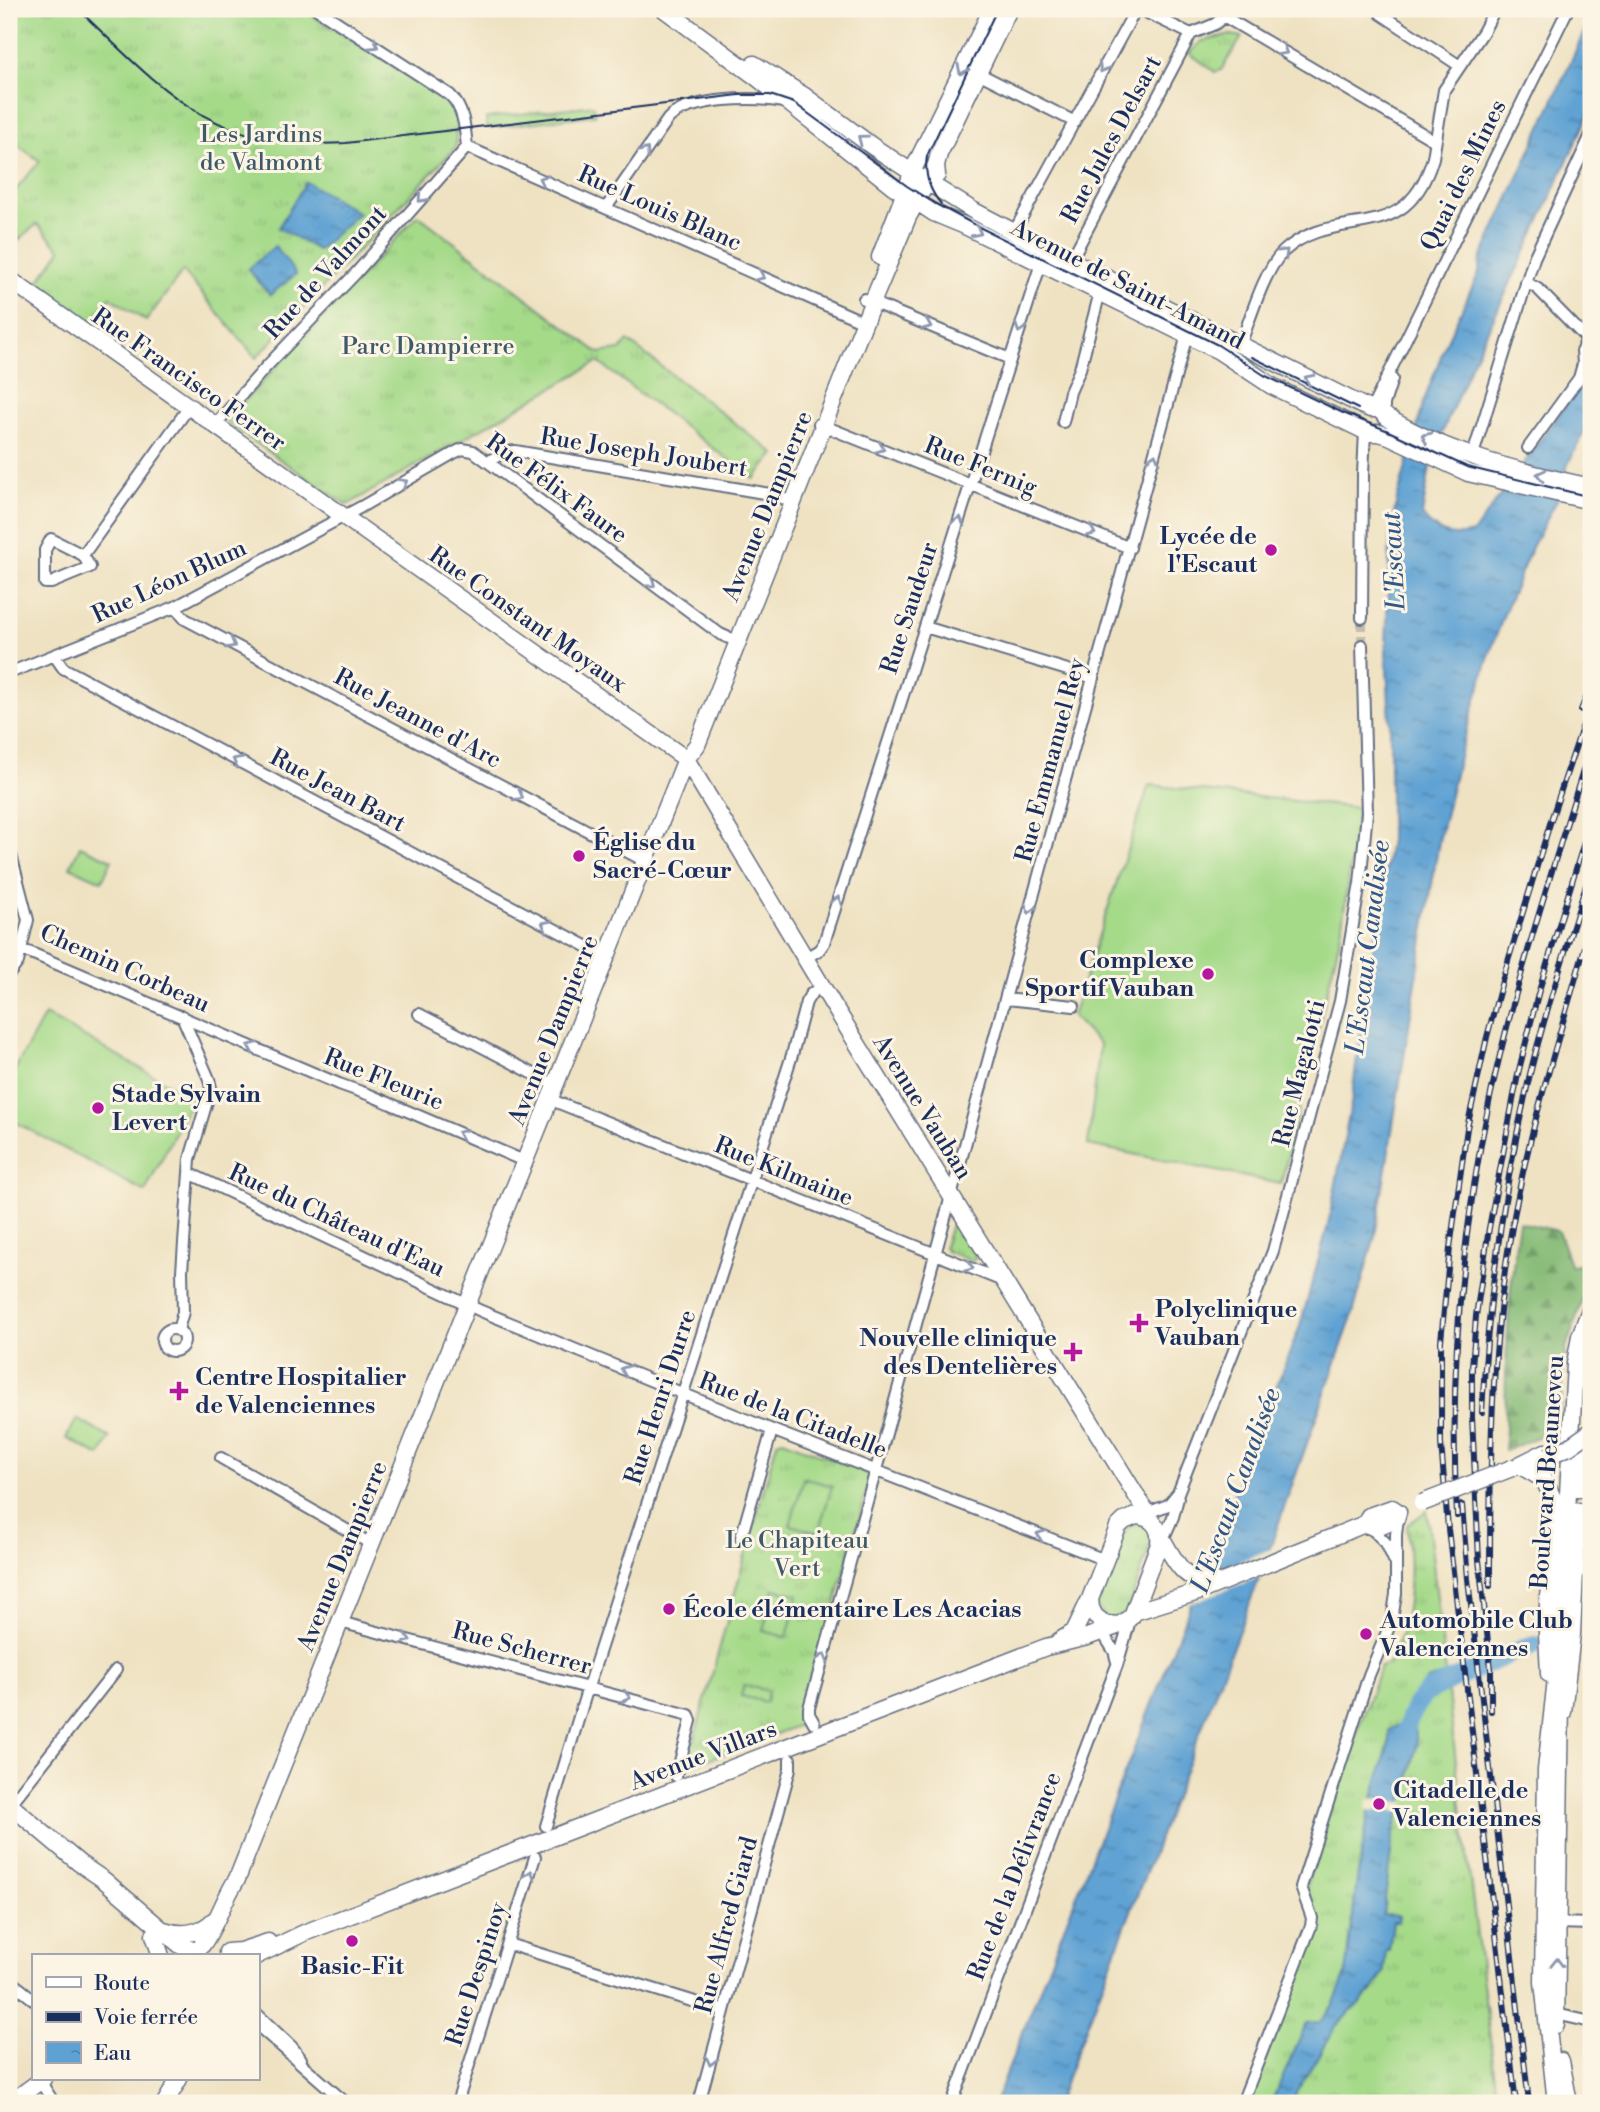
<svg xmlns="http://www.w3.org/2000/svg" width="1600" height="2112" font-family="'Libre Bodoni',serif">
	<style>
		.grass { fill: url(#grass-tufts); stroke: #608474; stroke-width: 2 }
		.forest { fill: url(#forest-firs); stroke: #50746a; stroke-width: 2 }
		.pitch { fill: #a5da89; stroke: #608474; stroke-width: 2 }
		.water { fill: url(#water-ripples); stroke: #3c6898; stroke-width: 2 }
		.pier { fill: #efe2c2 }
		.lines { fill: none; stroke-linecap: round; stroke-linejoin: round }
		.river { stroke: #5ea2d3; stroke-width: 19 }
		.street-tunnel { stroke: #c5beae; stroke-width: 10; stroke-dasharray: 10 5; stroke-linecap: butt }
		.street-casing { stroke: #656e81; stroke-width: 14 }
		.secondary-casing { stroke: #656e81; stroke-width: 19 }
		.street { stroke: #fff; stroke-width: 10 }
		.secondary { stroke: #fff; stroke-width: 16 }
		.tram { stroke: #1b2f5e; stroke-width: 2 }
		.rail-casing { stroke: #1b2f5e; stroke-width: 6 }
		.rail { stroke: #fcf5e5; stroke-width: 3.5; stroke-dasharray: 10; stroke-linecap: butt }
		.secondary-bridge-casing { stroke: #656e81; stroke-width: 19; stroke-linecap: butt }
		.secondary-bridge { stroke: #fff; stroke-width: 16 }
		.oneway { stroke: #8d97ae }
		.poi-dot { fill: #b5179e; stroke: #fcf5e5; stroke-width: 2.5 }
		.labels { text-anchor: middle; stroke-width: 6; stroke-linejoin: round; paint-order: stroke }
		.park-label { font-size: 24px; fill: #3e5a69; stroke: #fcf5e5 }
		.street-label { font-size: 24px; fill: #1b2f5e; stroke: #fcf5e5 }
		.poi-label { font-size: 24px; font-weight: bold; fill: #1b2f5e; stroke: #fcf5e5; text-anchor: start }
		.water-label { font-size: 26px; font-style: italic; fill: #325787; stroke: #fcf5e5 }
	</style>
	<defs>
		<pattern id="grass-tufts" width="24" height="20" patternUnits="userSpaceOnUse" patternTransform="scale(1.75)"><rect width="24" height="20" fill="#a5da89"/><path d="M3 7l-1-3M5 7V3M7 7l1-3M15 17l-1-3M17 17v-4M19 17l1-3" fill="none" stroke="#8dbb79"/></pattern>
		<pattern id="forest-firs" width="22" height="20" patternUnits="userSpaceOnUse" patternTransform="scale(1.75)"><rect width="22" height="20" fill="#84ba75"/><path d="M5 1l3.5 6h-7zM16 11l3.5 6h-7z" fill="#6b9863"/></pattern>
		<pattern id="water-ripples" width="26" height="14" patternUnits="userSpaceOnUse" patternTransform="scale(1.75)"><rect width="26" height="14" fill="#5ea2d3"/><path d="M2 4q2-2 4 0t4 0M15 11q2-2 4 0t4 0" fill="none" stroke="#4d84ae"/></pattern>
	</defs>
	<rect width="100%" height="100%" fill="#fcf5e5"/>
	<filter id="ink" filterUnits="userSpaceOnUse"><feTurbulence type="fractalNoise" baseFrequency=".0143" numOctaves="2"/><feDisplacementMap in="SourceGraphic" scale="14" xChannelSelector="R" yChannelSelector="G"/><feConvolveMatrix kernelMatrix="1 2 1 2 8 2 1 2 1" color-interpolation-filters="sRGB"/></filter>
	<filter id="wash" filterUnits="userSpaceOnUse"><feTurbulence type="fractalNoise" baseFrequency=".00686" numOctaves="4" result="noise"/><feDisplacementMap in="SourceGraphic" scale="28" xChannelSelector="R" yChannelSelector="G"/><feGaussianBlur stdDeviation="1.57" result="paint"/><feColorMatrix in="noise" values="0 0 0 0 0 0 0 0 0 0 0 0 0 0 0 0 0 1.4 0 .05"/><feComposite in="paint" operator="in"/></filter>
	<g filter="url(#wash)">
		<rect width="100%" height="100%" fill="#efe2c2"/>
		<path class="grass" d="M9 9H301L449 100 456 121V147L256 358 183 271 146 321 110 297 91 324 35 286 61 250 37 224 9 248V198L40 161 9 139Z
			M1231 35 1242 37 1221 70 1215 72 1189 53 1202 41Z
			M593 105 595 115 487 128 486 118Z
			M418 215 599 353 620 350 628 341 775 454 754 479 598 362 347 505 225 422Z
			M951 1225H954L975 1254V1259L972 1261 946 1251 944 1247Z
			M783 1440 867 1473 870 1479 802 1724 686 1768 777 1442Z
			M1427 1511 1463 1823 1498 2103H1249L1317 1922 1306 1887 1333 1801 1380 1667 1389 1664C1393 1652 1399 1641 1403 1628 1412 1594 1411 1560 1407 1525Z
			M1139 1522 1148 1525 1154 1534 1127 1612 1120 1618 1108 1619 1096 1607 1125 1529Z"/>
		<path class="forest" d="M1519 1222 1558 1231 1571 1267 1582 1263 1589 1281 1566 1348 1559 1428 1505 1451C1505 1374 1507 1298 1519 1222Z"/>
		<path class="pitch" d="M1149 785 1358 808 1341 933 1281 1184 1088 1145 1100 1045 1072 1016Z
			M80 846 112 860 102 881 70 867Z
			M45 1015 193 1098 145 1192 9 1119V1080Z
			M77 1419 110 1438 100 1456 66 1438Z
			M804 1478 832 1486 818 1533 790 1525Z
			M774 1589 798 1595 787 1637 763 1631Z
			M744 1685 768 1691 766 1702 741 1696Z"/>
		<path class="water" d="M1591 17V109L1533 236 1471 365 1443 431 1430 466 1422 515C1434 532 1452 539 1473 533L1591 371V418L1568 464 1557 500 1530 551 1507 606 1489 656 1461 749 1439 841 1375 1236 1352 1317 1257 1584 1057 2103H995L1300 1326 1328 1225 1351 1104 1362 1020 1390 840V722L1386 649 1390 534 1397 499 1425 398 1446 343 1479 273 1480 261Z
			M306 182 359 213 318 250 278 228Z
			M275 246 296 274 270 295 248 269Z
			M1446 1674 1448 1691 1424 1703 1419 1715H1414L1410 1725 1415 1728 1417 1745 1393 1837 1383 1915 1399 1916 1398 1922H1393L1389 1950H1386L1384 1972 1372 1991 1336 2026 1290 2103H1271L1307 2023 1320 2022 1333 2005 1346 1974 1357 1879 1369 1811 1389 1743V1730L1400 1724H1406L1410 1714 1407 1713 1427 1680Z"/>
		<path class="pier" d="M1273 1548 1263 1576 1186 1605 1200 1571 1212 1572Z
			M1369 1799 1401 1802H1405L1403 1812 1366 1810Z"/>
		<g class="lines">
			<path class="river" d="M1402 1742C1408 1722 1412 1705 1428 1691L1507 1655 1533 1645"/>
		</g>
	</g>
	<g filter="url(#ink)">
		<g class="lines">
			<path class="street-tunnel" d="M1362 645V618"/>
			<g class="street-casing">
				<path id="street" d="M317 9 450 95C464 109 465 128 467 147
					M1139 9 1191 34
					M1384 9 1381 14 1460 66
					M1225 17 1435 141
					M978 73 1073 121
					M467 147 864 322
					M606 208 668 119C686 98 760 95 786 103
					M1014 232 1136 9
					M1071 260 1191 34 1215 24 1233 9
					M1526 282 1538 289 1587 339 1590 336
					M864 299 1010 359
					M1240 345C1250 320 1264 270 1283 252 1336 202 1405 252 1433 158L1444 90 1483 32 1495 9
					M1372 408 1568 9
					M1384 414V404L1392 379
					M1063 422 1070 392 1080 369 1100 292
					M819 424 1130 548
					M215 425 266 367 356 273 467 147
					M1528 448 1579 378 1583 364 1582 350 1587 339
					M1472 458 1534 258 1591 135
					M488 462 502 453 515 451 770 494 794 502
					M1587 486 1591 472
					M83 555 51 539 45 550V583H51L90 567 83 555 189 407
					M175 607 185 619 645 861
					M1362 618 1363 474 1365 431
					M925 627 1094 678
					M54 655 63 668 607 957
					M9 673 175 607 361 507 454 453 462 449 473 451 720 634 738 642
					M9 847 28 920 18 962 9 974
					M9 945 31 953 339 1084 370 1095 524 1161
					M806 958 819 950 824 943 1041 263
					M1006 999 1074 1006
					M419 1014 555 1085
					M549 1099 1003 1281
					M189 1173 481 1311 772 1430 1105 1560
					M162 1340a11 11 0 1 1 22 0a11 11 0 1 1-22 0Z
					M178 1330 183 1312 182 1271 190 1159 211 1088 209 1079 182 1016
					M221 1458 371 1544
					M1142 1515 1168 1505 1178 1493 1273 1251 1340 1001 1360 883 1367 813 1362 645
					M1370 1527 1386 1543 1394 1560
					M741 1538 772 1430
					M1577 1539 1582 1545 1591 1548
					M1162 1542 1173 1517 1178 1498
					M1575 1576 1591 1561
					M340 1622 689 1715 691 1721 676 1776
					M1099 1627 1114 1651 1117 1662
					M814 1723 809 1714V1708L879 1459 1187 335
					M10 1805 116 1670
					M546 1826 588 1687 792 1055 806 1002 811 994 822 985
					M1553 1921 1557 1923 1591 1924
					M508 1944 724 2011
					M9 1980 33 1999
					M257 2014 292 2047 301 2059
					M1556 2014 1591 2022
					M257 2025 346 2103
					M40 2081 54 2103
					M457 2103 535 1857
					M699 2103 790 1769V1759
					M952 2103 1117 1665 1131 1617
					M1242 2103 1311 1926 1312 1918 1301 1887 1369 1675 1392 1620 1396 1594V1535L1398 1517"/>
			</g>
			<g class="secondary-casing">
				<path id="secondary" d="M664 9 755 76 893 186 934 213 963 225 1219 351 1272 386 1369 433H1379L1389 436 1468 473 1591 501
					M754 64 803 95 872 146 919 177 974 211 1014 232 1363 406 1370 409H1378C1383 412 1385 417 1390 419 1453 456 1521 472 1591 487
					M937 175 936 165 939 154 1009 9
					M880 257 915 166 992 9
					M9 279 686 759 832 1003 1152 1521
					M1519 1465 1543 1479 1552 1496 1547 1633 1549 1674
					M1519 1465 1545 1452
					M1579 1489 1585 1445 1591 1431
					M1392 1508 1398 1512 1396 1519 1375 1528 1368 1525 1367 1521 1369 1516Z
					M1136 1516C1152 1517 1161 1527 1159 1544L1132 1616 1120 1625 1105 1624 1095 1616 1091 1608 1090 1599 1118 1527 1124 1521Z
					M1160 1535C1174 1559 1183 1584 1215 1582
					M1134 1612 1198 1592 1367 1523
					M1059 1641 1074 1632 1090 1599
					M1563 1712 1572 1634 1578 1511
					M9 1804 79 1863 104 1880 180 1945 192 1950
					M164 1930C181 1936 201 1934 214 1920
					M154 1935 161 1956
					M202 1945C216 1926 223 1900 237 1879L686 759 697 745 872 303 908 217 936 165
					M227 1952 240 1951 268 1942
					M256 1956 304 1933 1046 1647 1087 1637 1120 1625
					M1556 2025 1561 1701
					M1561 2061 1569 2103
					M10 2103 43 2079
					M165 2103 179 2079
					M1556 2103 1543 1982 1546 1770 1560 1642 1575 1364 1580 1336 1591 1307"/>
			</g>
			<use href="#street" class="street"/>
			<use href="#secondary" class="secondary"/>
			<path class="tram" d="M78 9C166 94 214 151 346 143L739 95H770L794 103 907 186 934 203 979 227 1218 345 1264 375 1343 413 1386 430 1467 467 1591 497
				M941 204C929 190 924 175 927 156L997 9
				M1252 357 1358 409"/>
			<g class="rail-casing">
				<path id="rail" d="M1581 710 1591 685
					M1482 1412C1488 1298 1504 1185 1530 1074 1547 1005 1570 937 1591 869
					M1462 1505 1468 1579 1529 2103
					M1457 1516C1449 1375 1461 1236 1490 1098 1516 979 1555 862 1591 745
					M1490 1586C1490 1475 1490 1362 1508 1251 1525 1140 1560 1034 1591 926
					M1491 1711V1669L1479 1560 1472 1417V1367L1476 1316 1489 1228 1518 1074 1538 994 1591 819
					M1516 2103 1448 1529 1441 1443V1341L1450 1248 1467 1128 1487 1037 1502 981 1552 817 1591 701"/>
			</g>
			<use href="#rail" class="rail"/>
			<g class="secondary-bridge-casing">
				<path id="secondary-bridge" d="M1548 1456 1569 1447 1589 1433
					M1422 1503 1512 1468"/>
			</g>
			<use href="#secondary-bridge" class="secondary-bridge"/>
		</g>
		<defs><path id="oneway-chevron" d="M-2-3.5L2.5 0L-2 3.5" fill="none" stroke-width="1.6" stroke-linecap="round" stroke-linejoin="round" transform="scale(1.75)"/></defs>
		<g class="oneway">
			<use href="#oneway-chevron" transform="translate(374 45) rotate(33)"/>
			<use href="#oneway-chevron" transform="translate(1283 51) rotate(30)"/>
			<use href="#oneway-chevron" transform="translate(1103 68) rotate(119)"/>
			<use href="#oneway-chevron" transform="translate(962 70) rotate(116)"/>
			<use href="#oneway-chevron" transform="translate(862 139) rotate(-143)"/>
			<use href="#oneway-chevron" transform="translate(645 152) rotate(-55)"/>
			<use href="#oneway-chevron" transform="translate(543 180) rotate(-156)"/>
			<use href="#oneway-chevron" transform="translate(422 198) rotate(132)"/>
			<use href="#oneway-chevron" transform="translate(977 232) rotate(26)"/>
			<use href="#oneway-chevron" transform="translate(1284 253) rotate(-44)"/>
			<use href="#oneway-chevron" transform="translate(760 276) rotate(24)"/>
			<use href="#oneway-chevron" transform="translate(927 325) rotate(22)"/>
			<use href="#oneway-chevron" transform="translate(1020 328) rotate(108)"/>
			<use href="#oneway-chevron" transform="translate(1309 379) rotate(-154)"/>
			<use href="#oneway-chevron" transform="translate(1426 437) rotate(-154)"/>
			<use href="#oneway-chevron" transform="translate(880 448) rotate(22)"/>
			<use href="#oneway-chevron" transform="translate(1154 458) rotate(-75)"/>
			<use href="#oneway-chevron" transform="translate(1541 475) rotate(-167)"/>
			<use href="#oneway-chevron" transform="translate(403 483) rotate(-30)"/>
			<use href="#oneway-chevron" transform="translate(959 521) rotate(-72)"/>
			<use href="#oneway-chevron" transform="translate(1091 532) rotate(22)"/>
			<use href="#oneway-chevron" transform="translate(651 583) rotate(37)"/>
			<use href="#oneway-chevron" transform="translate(231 644) rotate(28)"/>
			<use href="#oneway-chevron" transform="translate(237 761) rotate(-152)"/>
			<use href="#oneway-chevron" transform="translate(519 796) rotate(28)"/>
			<use href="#oneway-chevron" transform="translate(837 901) rotate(-72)"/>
			<use href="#oneway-chevron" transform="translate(1030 909) rotate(105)"/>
			<use href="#oneway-chevron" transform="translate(546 925) rotate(-152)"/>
			<use href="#oneway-chevron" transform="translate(252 1047) rotate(-157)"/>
			<use href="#oneway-chevron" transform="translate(462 1134) rotate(-157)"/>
			<use href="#oneway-chevron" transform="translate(969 1267) rotate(21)"/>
			<use href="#oneway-chevron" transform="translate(625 1370) rotate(-158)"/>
			<use href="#oneway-chevron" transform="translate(1041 1535) rotate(-159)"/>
			<use href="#oneway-chevron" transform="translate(406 1639) rotate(15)"/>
			<use href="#oneway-chevron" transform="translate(823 1658) rotate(-74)"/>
			<use href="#oneway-chevron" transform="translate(626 1697) rotate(15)"/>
			<use href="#oneway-chevron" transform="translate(530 1875) rotate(-73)"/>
			<use href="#oneway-chevron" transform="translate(1557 1963) rotate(-89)"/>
			<use href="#oneway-chevron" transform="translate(711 2061) rotate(105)"/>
		</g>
	</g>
	<g class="poi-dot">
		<circle cx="1271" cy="550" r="7"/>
		<circle cx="579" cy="856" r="7"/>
		<circle cx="1208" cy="974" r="7"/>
		<circle cx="98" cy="1108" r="7"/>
		<path d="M1135.5 1312.5h7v7h7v7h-7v7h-7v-7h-7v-7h7z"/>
		<path d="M1069.5 1341.5h7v7h7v7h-7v7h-7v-7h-7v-7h7z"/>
		<path d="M175.5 1380.5h7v7h7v7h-7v7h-7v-7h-7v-7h7z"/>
		<circle cx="669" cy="1609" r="7"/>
		<circle cx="1366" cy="1634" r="7"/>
		<circle cx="1379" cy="1804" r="7"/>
		<circle cx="352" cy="1941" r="7"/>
	</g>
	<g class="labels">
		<g class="park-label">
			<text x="261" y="142">Les Jardins<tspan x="261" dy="28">de Valmont</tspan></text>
			<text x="428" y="354">Parc Dampierre</text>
			<text x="797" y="1548">Le Chapiteau<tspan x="797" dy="28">Vert</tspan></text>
		</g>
		<g class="street-label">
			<text transform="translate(1111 139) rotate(-62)" y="8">Rue Jules Delsart</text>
			<text transform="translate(1463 175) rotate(-64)" y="8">Quai des Mines</text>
			<text transform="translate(660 208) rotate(24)" y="8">Rue Louis Blanc</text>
			<text transform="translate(325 272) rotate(-48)" y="8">Rue de Valmont</text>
			<text transform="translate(1128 284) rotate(27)" y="8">Avenue de Saint-Amand</text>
			<text transform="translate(189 379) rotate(35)" y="8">Rue Francisco Ferrer</text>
			<text transform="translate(644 452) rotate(9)" y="8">Rue Joseph Joubert</text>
			<text transform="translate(981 466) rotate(22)" y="8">Rue Fernig</text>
			<text transform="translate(557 488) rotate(36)" y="8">Rue Félix Faure</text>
			<text transform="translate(767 506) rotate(-68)" y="8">Avenue Dampierre</text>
			<text transform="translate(169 581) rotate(-25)" y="8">Rue Léon Blum</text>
			<text transform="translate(909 608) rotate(-72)" y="8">Rue Saudeur</text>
			<text transform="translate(528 619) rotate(35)" y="8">Rue Constant Moyaux</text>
			<text transform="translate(418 718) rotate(28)" y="8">Rue Jeanne d'Arc</text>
			<text transform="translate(1050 760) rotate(-75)" y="8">Rue Emmanuel Rey</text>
			<text transform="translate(338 790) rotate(28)" y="8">Rue Jean Bart</text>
			<text transform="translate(125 968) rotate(24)" y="8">Chemin Corbeau</text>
			<text transform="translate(553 1030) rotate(-68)" y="8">Avenue Dampierre</text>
			<text transform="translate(1299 1073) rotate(-76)" y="8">Rue Magalotti</text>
			<text transform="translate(384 1079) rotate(22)" y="8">Rue Fleurie</text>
			<text transform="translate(923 1107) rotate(58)" y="8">Avenue Vauban</text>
			<text transform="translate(784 1171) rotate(22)" y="8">Rue Kilmaine</text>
			<text transform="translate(337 1220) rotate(25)" y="8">Rue du Château d'Eau</text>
			<text transform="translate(660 1397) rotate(-72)" y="8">Rue Henri Durre</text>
			<text transform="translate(793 1415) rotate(21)" y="8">Rue de la Citadelle</text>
			<text transform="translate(1547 1472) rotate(-86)" y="8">Boulevard Beauneveu</text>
			<text transform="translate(342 1556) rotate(-68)" y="8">Avenue Dampierre</text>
			<text transform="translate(522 1648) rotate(15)" y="8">Rue Scherrer</text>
			<text transform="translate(703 1755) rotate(-21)" y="8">Avenue Villars</text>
			<text transform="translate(1014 1876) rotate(-69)" y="8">Rue de la Délivrance</text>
			<text transform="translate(726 1925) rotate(-75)" y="8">Rue Alfred Giard</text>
			<text transform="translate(476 1974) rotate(-72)" y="8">Rue Despinoy</text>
		</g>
		<g class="poi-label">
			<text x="1257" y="544" text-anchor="end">Lycée de<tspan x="1257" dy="28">l'Escaut</tspan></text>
			<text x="593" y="850">Église du<tspan x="593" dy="28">Sacré-Cœur</tspan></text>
			<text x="1194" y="968" text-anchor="end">Complexe<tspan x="1194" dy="28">Sportif Vauban</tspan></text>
			<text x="112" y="1102">Stade Sylvain<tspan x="112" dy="28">Levert</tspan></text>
			<text x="1155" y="1317">Polyclinique<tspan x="1155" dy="28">Vauban</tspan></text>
			<text x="1057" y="1346" text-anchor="end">Nouvelle clinique<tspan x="1057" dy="28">des Dentelières</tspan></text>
			<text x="195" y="1385">Centre Hospitalier<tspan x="195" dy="28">de Valenciennes</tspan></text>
			<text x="683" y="1617">École élémentaire Les Acacias</text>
			<text x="1380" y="1628">Automobile Club<tspan x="1380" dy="28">Valenciennes</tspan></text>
			<text x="1393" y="1798">Citadelle de<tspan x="1393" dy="28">Valenciennes</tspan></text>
			<text x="352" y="1974" text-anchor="middle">Basic-Fit</text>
		</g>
		<g class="water-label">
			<text transform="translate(1393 561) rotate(-93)" y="9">L'Escaut</text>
			<text transform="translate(1367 947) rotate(-83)" y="9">L'Escaut Canalisée</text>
			<text transform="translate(1235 1490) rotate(-70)" y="9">L'Escaut Canalisée</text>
		</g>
	</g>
	<rect width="1600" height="2112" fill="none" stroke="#fcf5e5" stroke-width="35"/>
	<rect x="32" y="1954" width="228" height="126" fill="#fcf5e5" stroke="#a2a6af" stroke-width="2"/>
	<rect x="46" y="1977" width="35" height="10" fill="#ffffff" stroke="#a2a6af" stroke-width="2"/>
	<text x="94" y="1990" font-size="21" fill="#1b2f5e">Route</text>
	<rect x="46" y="2012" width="35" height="10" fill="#1b2f5e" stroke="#a2a6af" stroke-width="2"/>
	<text x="94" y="2024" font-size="21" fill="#1b2f5e">Voie ferrée</text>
	<rect x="46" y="2042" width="35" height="21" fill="url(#water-ripples)" stroke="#a2a6af" stroke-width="2"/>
	<text x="94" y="2060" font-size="21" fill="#1b2f5e">Eau</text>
</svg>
